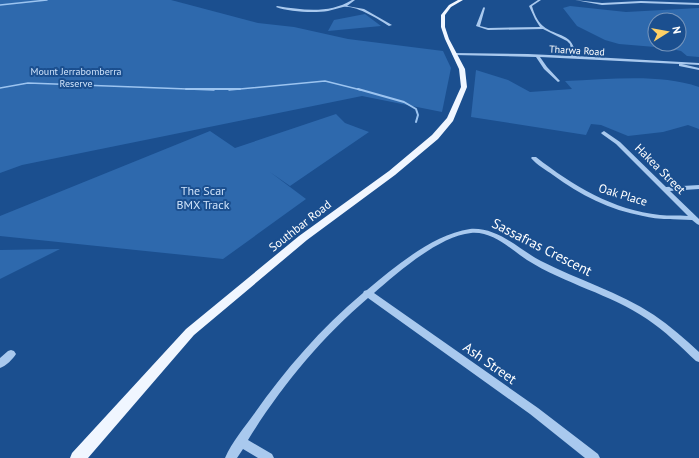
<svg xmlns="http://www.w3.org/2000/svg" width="699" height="458" font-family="'PT Sans',sans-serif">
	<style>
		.green { fill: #2e69ad; fill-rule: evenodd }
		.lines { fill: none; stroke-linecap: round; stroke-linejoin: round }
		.stream-far1 { stroke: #9cc4f0; stroke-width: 1.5 }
		.stream { stroke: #9cc4f0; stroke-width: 2 }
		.minor { fill: #a9c9ee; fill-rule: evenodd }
		.major { fill: #f0f6ff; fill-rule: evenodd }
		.labels { text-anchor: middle; stroke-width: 4; stroke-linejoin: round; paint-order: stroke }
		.far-street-label { font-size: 10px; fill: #fff; stroke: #1b4f8f }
		.far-park-label { font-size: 10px; fill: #cfe3fa; stroke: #1b4f8f }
		.street-label { font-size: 12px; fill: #fff; stroke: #1b4f8f }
		.park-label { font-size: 12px; fill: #cfe3fa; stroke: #1b4f8f }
		.near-street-label { font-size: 14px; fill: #fff; stroke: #1b4f8f }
	</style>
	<rect width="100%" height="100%" fill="#1b4f8f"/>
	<path class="green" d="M0 0H171L258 23 294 27 348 39 443 51 451 68 442 112 362 96 22 165 0 173Z
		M570 6 626 12 699 8V57L687 56 681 51 667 48 619 44 605 40 577 26 563 8ZM655 20H679V44H655Z
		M365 14 381 26 328 31 334 20Z
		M476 70 508 80 530 92 572 89 565 81C609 80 657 73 699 87V129L688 125 663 132 628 136 601 125 591 124 586 135 471 117Z
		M336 114 345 123 369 132 290 186 270 172 306 199 223 259 0 236V216L210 131 235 148Z
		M60 249 0 279V250Z"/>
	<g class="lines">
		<path class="stream-far1" d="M0 5 47 0
			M0 88 28 83 214 90
			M229 90 325 81 361 90"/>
		<path class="stream" d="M186 89H240
			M358 89 404 102 416 109 418 115 416 122"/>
		<path class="minor" d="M352 0H355L347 6 364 9 392 25 389 26C378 19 356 5 343 7 338 8 333 10 328 11 314 13 289 12 276 7L277 6C303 10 329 14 352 0Z
			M538 0H541L532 6C534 13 537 21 543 26 556 37 575 33 575 56L699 63V65L682 64 699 68V70L679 66V64L540 57 547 67 560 81 558 82 544 69 536 57 454 55 452 54 454 53 528 54 571 56V50L570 44 567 41 543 29 488 30 476 26 483 8 484 7 485 8 480 26 488 28 540 27 535 19 529 6Z
			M575 0 602 3 641 1 699 3V5L641 3 602 5Z
			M604 131 620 142 666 187 699 185V189L670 191 699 219V225L697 224 692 220C675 219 659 220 643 216 610 210 580 195 553 175 546 170 537 165 531 158L532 157H536C573 186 613 210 660 215 669 216 678 215 688 216L616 144 602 134 601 133Z
			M470 229C498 227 518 249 541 261 578 280 619 292 654 315 670 326 685 339 699 352V362L696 361C680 346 665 331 647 319 610 294 565 284 527 260 510 249 493 231 471 233 439 236 397 273 374 293L538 408 598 454 600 458H585L530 414 368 298C321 338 280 388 248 440L272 454 274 458H258L243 449 237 458H225C232 442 244 428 254 414 285 370 321 328 363 293L364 291 367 290C396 266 432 235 470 229Z
			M11 350 14 351 16 354C13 359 6 366 0 368V358L8 351Z"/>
		<path class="major" d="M458 0H463L451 7 445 15V27L449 39 465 69 467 87 453 121 438 139 395 175 307 240 194 335 88 458H70L72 453 186 329 299 236 389 171 432 135 447 118 461 87 459 69 445 39 441 27V15L449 5Z"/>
	</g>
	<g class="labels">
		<g class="far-street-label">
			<text transform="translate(577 50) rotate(3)" y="4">Tharwa Road</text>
		</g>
		<g class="far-park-label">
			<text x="76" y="75">Mount Jerrabomberra<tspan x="76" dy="12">Reserve</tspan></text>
		</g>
		<g class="street-label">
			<text transform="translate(660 169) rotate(45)" y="4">Hakea Street</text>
			<text transform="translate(623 195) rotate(17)" y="4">Oak Place</text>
			<text transform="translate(300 226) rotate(-38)" y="4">Southbar Road</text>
		</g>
		<g class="park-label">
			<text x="203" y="195">The Scar<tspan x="203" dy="14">BMX Track</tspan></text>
		</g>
		<g class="near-street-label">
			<text transform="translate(542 247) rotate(27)" y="5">Sassafras Crescent</text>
			<text transform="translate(490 363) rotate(35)" y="5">Ash Street</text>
		</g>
	</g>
	<g transform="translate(667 32) rotate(79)"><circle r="19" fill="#1b4f8f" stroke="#7695bc"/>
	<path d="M0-3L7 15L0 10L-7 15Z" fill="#ffd166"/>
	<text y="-6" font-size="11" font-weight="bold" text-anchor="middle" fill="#ffffff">N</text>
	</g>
</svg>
